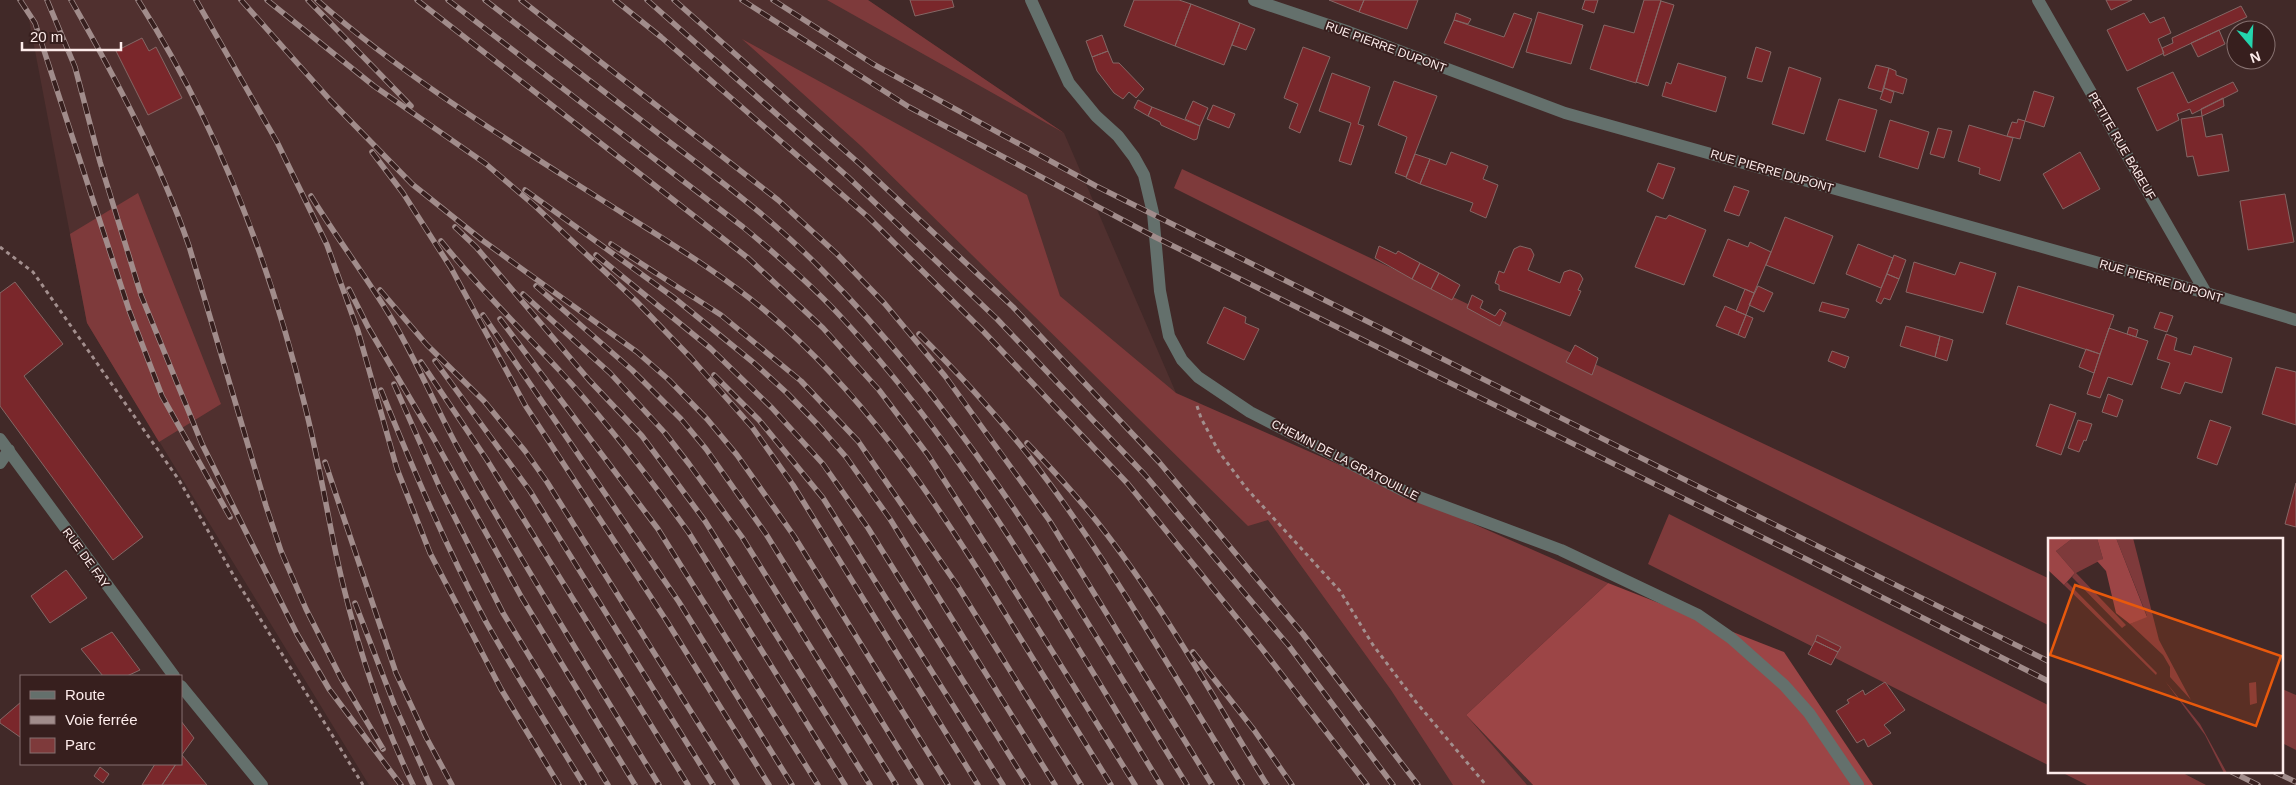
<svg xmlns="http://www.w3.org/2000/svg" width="2296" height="785" font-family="Arial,sans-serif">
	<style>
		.built { fill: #50302f }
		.green { fill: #7e3a3b }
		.forest { fill: #9c4546 }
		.building { fill: #7a272b; stroke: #846765 }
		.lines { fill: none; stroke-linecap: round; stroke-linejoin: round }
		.path { stroke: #a38f8e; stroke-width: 3; stroke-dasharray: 4 4; stroke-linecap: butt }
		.minor { stroke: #64706c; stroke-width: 12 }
		.rail-casing { stroke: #a18c8b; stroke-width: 5.5 }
		.rail { stroke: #371f1e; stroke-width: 4; stroke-dasharray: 11; stroke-linecap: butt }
		.labels { text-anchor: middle; stroke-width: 4; stroke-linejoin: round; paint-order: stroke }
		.street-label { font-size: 12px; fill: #fdeceb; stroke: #371f1e }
		.view { fill: #e8590c; fill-opacity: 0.15; stroke: #e8590c; stroke-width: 2.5 }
		.inset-edge { fill: none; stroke: #fdeceb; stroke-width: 2.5 }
	</style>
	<rect width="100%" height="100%" fill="#412928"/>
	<path class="built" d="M19 0H868L1064 133 1176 393 1466 715 1533 785H369L87 323 28 14Z"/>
	<path class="green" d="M827 0H868L1064 133Z
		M742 39 1027 195 1060 296 1176 393 1608 583 1466 715 1527 785H1453L1391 690 1268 520 1248 526 861 146Z
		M1182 169 2050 579V626L1174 188Z
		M138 193 221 404 159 442 87 323 70 234Z
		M1669 514 2050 706V766L1648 564Z
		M2282 689 2296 695V750L2282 743Z
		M2059 771H2179L2206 785H2087Z"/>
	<path class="forest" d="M1608 583 1784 652 1873 785H1533L1466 715Z"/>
	<path class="building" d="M910 0H952L954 7 915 16Z
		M1134 0H1179L1191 4 1175 46 1124 26Z
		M1329 0H1364L1359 12Z
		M1364 0H1418L1407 29 1359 12Z
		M1585 0H1598L1594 13 1582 9Z
		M1644 0H1661L1636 83 1590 69 1604 25 1634 33Z
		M2106 0H2132L2111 10Z
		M1661 1 1674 5 1648 86 1636 82Z
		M1191 4 1240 23 1224 65 1175 46Z
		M2241 6 2247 17 2164 56 2162 48 2173 43 2172 38Z
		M1538 12 1583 25 1571 64 1526 52Z
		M1456 13 1471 19 1468 24 1454 20Z
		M1514 13 1532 19 1513 68 1444 43 1454 20 1504 37Z
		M2144 13 2150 23 2164 17 2171 33 2158 39 2164 53 2127 71 2107 30Z
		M1240 23 1255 29 1246 50 1232 45Z
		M2219 30 2225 44 2198 57 2191 43Z
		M1102 35 1108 51 1092 57 1086 41Z
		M142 38 149 51 156 47 182 98 148 115 116 51Z
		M1303 47 1330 57 1300 133 1289 128 1298 104 1284 98Z
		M1756 47 1771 52 1762 82 1747 78Z
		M1108 51 1113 63H1119L1144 89 1136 98 1129 92 1123 99 1114 93 1097 71 1092 57Z
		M1678 63 1726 77 1716 112 1662 96 1666 82 1671 84Z
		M1876 65 1889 68 1882 92 1868 88Z
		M1789 67 1821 78 1804 134 1772 124Z
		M1889 68 1896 71V75L1907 79 1903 94 1884 88Z
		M2173 72 2188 103 2233 82 2238 91 2192 114 2190 109 2177 114 2179 120 2157 131 2137 88Z
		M1332 73 1370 87 1358 124 1364 126 1351 165 1339 161 1351 123 1319 111Z
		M1394 81 1437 96 1406 177 1395 173 1407 137 1378 125Z
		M1884 88 1894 92 1891 103 1880 99Z
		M2034 91 2054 97 2044 127 2025 121Z
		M2223 98 2224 106 2202 116 2201 109Z
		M1839 99 1877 110 1865 152 1826 140Z
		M1138 100 1152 107 1148 116 1134 108Z
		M1193 101 1208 108 1200 126 1185 119Z
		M1213 105 1235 114 1229 128 1207 119Z
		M1152 107 1200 126 1197 139 1194 140 1161 125 1160 122 1148 116Z
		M2202 116 2206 137 2222 134 2229 171 2198 176 2193 156 2187 157 2181 119Z
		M2018 119 2025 121 2020 139 2007 136 2012 122 2017 123Z
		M1890 120 1929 132 1918 169 1879 157Z
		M1969 125 2013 138 2000 181 1979 174 1980 168 1958 161Z
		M1938 128 1952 131 1944 158 1930 154Z
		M1451 152 1488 166 1483 179 1498 185 1486 218 1470 211 1473 203 1420 184 1430 159 1446 165Z
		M2080 152 2100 189 2063 209 2043 174Z
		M1415 154 1430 159 1420 184 1406 178Z
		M1658 163 1675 168 1663 199 1647 191Z
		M1734 186 1749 191 1739 216 1724 211Z
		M2285 194 2294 242 2248 250 2240 201Z
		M1669 215 1706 230 1684 285 1635 267 1656 216 1666 219Z
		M1785 217 1833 236 1814 284 1766 265Z
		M1728 239 1748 247 1750 242 1771 252 1754 293 1713 276Z
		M1858 244 1893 258 1881 288 1846 274Z
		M1379 246 1396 254 1398 251 1420 263 1412 279 1375 258Z
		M1520 246 1531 249 1534 255 1528 270 1560 283 1564 272 1570 270 1580 274 1583 279 1578 290 1581 291 1570 316 1499 290V285L1495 283 1499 271 1504 273 1514 249Z
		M1894 255 1906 260 1899 279 1887 274Z
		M1914 262 1955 275 1960 262 1996 273 1983 313 1906 292Z
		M1420 263 1439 273 1431 289 1412 279Z
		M1439 273 1460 285 1452 300 1431 289Z
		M1887 274 1899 279 1890 300 1884 298 1881 304 1876 301Z
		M15 282 63 344 24 376 143 537 113 560 0 406V293Z
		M1758 286 1773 293 1764 312 1749 305Z
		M2018 286 2114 315 2100 354 2006 324Z
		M1745 289 1754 293 1746 315 1736 311Z
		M1472 295 1483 301 1480 308 1495 316 1500 309 1506 313 1500 326 1467 308Z
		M1822 302 1849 309 1845 318 1819 311Z
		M1725 306 1746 315 1738 335 1716 326Z
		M1224 307 1246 317 1245 323 1259 329 1244 360 1207 343Z
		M2160 312 2173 316 2167 332 2154 328Z
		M1746 315 1753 318 1745 338 1738 335Z
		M1906 326 1940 336 1935 357 1900 346Z
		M2129 327 2138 330 2136 337 2127 334Z
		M2109 328 2148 341 2132 385 2108 377 2100 398 2087 394Z
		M2166 334 2177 338 2174 350 2191 355 2194 346 2232 358 2222 393 2185 382 2180 394 2161 388 2170 363 2157 359Z
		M1940 336 1953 340 1947 361 1935 357Z
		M1575 345 1598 358 1592 375 1566 362Z
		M2086 349 2100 354 2094 373 2079 367Z
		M1832 351 1849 357 1845 368 1828 361Z
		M2276 367 2296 372V425L2262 414Z
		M2108 394 2123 400 2117 417 2102 412Z
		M2050 404 2076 413 2061 455 2036 446Z
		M2078 420 2092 424 2086 441 2084 440 2079 452 2068 448Z
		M2210 420 2231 427 2217 465 2197 458Z
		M2296 483V527L2285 524Z
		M66 570 87 598 50 623 31 596Z
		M112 632 140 670 127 676H103L81 649Z
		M1817 635 1841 647 1838 652 1815 641Z
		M1815 641 1838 652 1831 665 1808 654Z
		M1885 682 1905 710 1884 725 1891 733 1868 747 1864 739 1857 743 1836 711 1849 703 1847 700 1863 690 1865 695Z
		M21 702V736L20 737 0 723V720Z
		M181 721 194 738 181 756Z
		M182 755 207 785H162L176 764H181Z
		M155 764H176L162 785H142Z
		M100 767 109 774 103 783 94 776Z"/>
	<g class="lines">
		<path class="path" d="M0 247 33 272 179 480 235 578 363 785
			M1197 406 1201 418 1219 452 1247 489 1340 591 1373 645 1416 702 1486 785"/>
		<path class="minor" d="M1031 0 1069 83 1096 116 1118 136 1134 157 1144 175 1153 213 1160 291 1169 336 1182 360 1198 377 1250 412 1406 492 1561 550 1698 615 1731 638 1784 685 1809 713 1858 785
			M1254 0 1349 32 1565 113 2206 293 2296 320
			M2038 0 2206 293
			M0 439 174 676
			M0 463 9 450
			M181 686 262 785"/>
		<g class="rail-casing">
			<path id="rail" d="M20 0 35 23 129 310 162 396 230 517
				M47 0 75 67 100 162 141 295 202 444 297 634 329 689 401 785
				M71 0C116 79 159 159 189 246L266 506 281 551 306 609 341 678 383 749
				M138 0C219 127 271 265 306 410 318 458 326 506 336 554 353 633 378 712 413 785
				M196 0 277 142 327 245 358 331 397 469 430 553 501 689 559 785
				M241 0 330 100 412 184 482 240 637 352 669 380 707 419 737 455 794 536 948 785
				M267 0 374 86 486 164 535 206 636 301 691 358 752 427 793 485 978 785
				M308 0 411 106
				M317 0C408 80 514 144 616 209 674 245 733 281 784 327 875 409 943 512 1006 615 1041 672 1076 728 1111 785
				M417 0 748 258 823 328 879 390 928 455 995 559 1135 785
				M448 0 743 227C778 256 812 285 843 319 971 457 1063 625 1161 785
				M485 0C544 46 604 91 663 137 718 179 775 221 823 271 972 421 1077 606 1187 785
				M521 0 778 200 837 254 885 304 945 376 1049 520 1212 785
				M615 0 661 37 868 217 984 332 1128 484 1263 650 1367 785
				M647 0 848 177 997 319 1145 475 1289 646 1393 785
				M674 0 861 165 1013 307 1159 462 1303 634 1418 785
				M742 0 909 107 1155 237 1800 556 2050 682
				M773 0 873 64 1096 186 2050 662
				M372 152 403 193 451 268 525 405 666 620 769 785
				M525 190 673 297 754 363 787 393 818 425 846 457 890 519 1055 785
				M311 196C336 237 365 275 390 316 416 359 435 406 459 450 523 564 591 674 659 785
				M455 227 476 247 589 380 642 436 674 479 705 521 870 785
				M441 241C478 287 519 327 559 370 606 421 649 477 689 533L845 785
				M611 244 721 315 801 381 858 441 957 585 1081 785
				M596 255 710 348 772 408 823 464 868 528 1028 785
				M536 286 632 370 681 419 706 449 766 534 921 785
				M349 289 368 327 434 439 522 598 635 785
				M380 290 427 345 484 401 525 451 547 482 737 785
				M523 294 610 373 665 433 689 464 742 537 896 785
				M483 315 679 602 792 785
				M500 319 658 529 818 785
				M919 334C960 375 1000 418 1035 464 1112 565 1175 678 1242 785
				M435 361 530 491 713 785
				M421 362 487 460 688 785
				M714 375 759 420 823 498 1003 785
				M394 384 440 488 503 613 608 785
				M381 390C413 469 446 547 486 622 517 677 551 731 584 785
				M1027 443C1052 469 1076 495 1098 523 1162 604 1213 697 1267 785
				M325 462 396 673 426 737 452 785
				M355 603 394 704 430 785
				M1193 652 1254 730 1292 785
				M2230 771 2258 785
				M2273 771 2296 782"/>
		</g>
		<use href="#rail" class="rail"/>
	</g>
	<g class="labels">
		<g class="street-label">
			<text transform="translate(1386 47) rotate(20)" y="4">RUE PIERRE DUPONT</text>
			<text transform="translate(2122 146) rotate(60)" y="4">PETITE RUE BABEUF</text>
			<text transform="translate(1772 171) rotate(16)" y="4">RUE PIERRE DUPONT</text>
			<text transform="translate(2161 281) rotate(16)" y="4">RUE PIERRE DUPONT</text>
			<text transform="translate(1345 460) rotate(27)" y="4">CHEMIN DE LA GRATOUILLE</text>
			<text transform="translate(86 558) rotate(54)" y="4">RUE DE FAY</text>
		</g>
	</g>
	<g transform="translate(2048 538)">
		<rect width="235" height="235" fill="#412928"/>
		<path d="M25 0H49L55 21 28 35 78 87 74 90 24 39 27 35 8 13ZM68 0H85L111 102 143 162 122 139V129L115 117 82 86 99 78ZM19 44 109 135 108 137 16 47ZM117 143 152 186 179 235H176L157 197ZM208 144 209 165 202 167 201 145Z" fill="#7e3a3b"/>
		<path d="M0 0H25L8 13 27 35 16 47 0 32ZM49 0H68L99 79 82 86 68 75 58 33 49 23 55 21Z" fill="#9c4546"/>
		<path class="view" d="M27 47 233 118 208 188 2 117Z"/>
		<rect width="235" height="235" class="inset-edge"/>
	</g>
	<rect x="20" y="675" width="162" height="90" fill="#371f1e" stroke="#867170"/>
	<rect x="30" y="691" width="25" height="8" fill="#64706c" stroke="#867170"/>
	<text x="65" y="700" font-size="15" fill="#fdeceb">Route</text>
	<rect x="30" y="716" width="25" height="8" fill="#a18c8b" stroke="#867170"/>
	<text x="65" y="725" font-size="15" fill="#fdeceb">Voie ferrée</text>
	<rect x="30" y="738" width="25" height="15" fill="#7e3a3b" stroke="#867170"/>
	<text x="65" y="750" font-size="15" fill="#fdeceb">Parc</text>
	<g transform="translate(2251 45) rotate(161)"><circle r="24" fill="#371f1e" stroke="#867170"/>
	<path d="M0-4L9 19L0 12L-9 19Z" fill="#24d5ae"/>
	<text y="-8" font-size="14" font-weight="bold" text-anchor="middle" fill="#fdeceb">N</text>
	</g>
	<path d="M22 42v8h99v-8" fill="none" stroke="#fdeceb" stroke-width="2.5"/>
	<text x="30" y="42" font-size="15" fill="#fdeceb" stroke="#371f1e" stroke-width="4" paint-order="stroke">20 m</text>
</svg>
